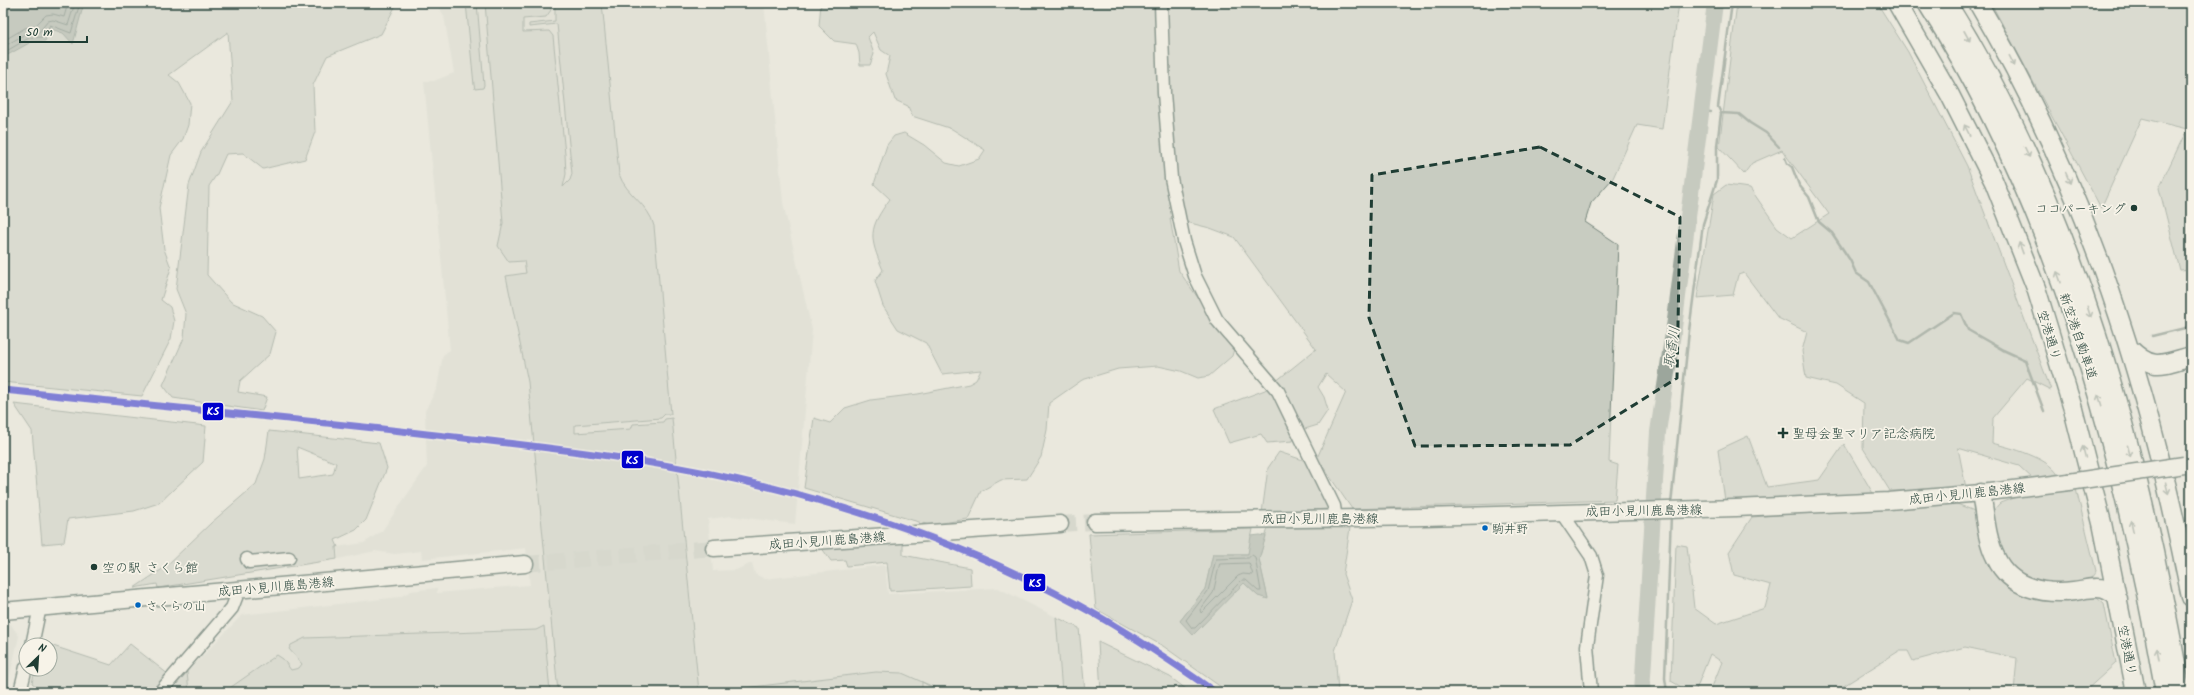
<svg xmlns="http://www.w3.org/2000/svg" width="2194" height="695" font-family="Kalam,'Klee One',sans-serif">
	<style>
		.built { fill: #d9dacf }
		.green { fill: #c8ccc1; stroke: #74847a; fill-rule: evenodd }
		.water { fill: #9ca69c; stroke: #6a7c72 }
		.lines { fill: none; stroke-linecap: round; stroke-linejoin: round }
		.shore { stroke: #51675e; stroke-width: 1 }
		.stream { stroke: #6a7c72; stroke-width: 2.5 }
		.river { stroke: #9ca69c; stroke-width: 16 }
		.major-tunnel { stroke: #c1c6bb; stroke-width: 16; stroke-dasharray: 16 8; stroke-linecap: butt }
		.minor-casing { stroke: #1f3d34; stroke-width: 15 }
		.major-casing { stroke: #1f3d34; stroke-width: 19 }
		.highway-casing { stroke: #1f3d34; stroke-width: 21 }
		.minor { stroke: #f7f3e8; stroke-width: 12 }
		.major { stroke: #f7f3e8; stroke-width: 16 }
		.highway { stroke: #f7f3e8; stroke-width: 18 }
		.major-bridge-casing { stroke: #1f3d34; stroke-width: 19; stroke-linecap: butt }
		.major-bridge { stroke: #f7f3e8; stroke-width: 16 }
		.rail-1-casing { stroke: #f7f3e8; stroke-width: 10 }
		.rail-1 { stroke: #0000cd; stroke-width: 7 }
		.oneway { stroke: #8b988e }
		.marked { fill: none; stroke: #1f3d34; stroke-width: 3; stroke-dasharray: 8 5; stroke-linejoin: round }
		.poi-dot { fill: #1f3d34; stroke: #f7f3e8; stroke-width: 1.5 }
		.bus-dot { fill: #0065bd; stroke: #f7f3e8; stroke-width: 1.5 }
		.labels { text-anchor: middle; stroke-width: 3.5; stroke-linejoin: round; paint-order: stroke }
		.bus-label { font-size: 12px; fill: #1f3d34; stroke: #f7f3e8; text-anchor: start }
		.poi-label { font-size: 13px; fill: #1f3d34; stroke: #f7f3e8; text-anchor: start }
		.street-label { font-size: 13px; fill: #1f3d34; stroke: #f7f3e8 }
		.water-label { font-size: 14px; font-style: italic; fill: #445c53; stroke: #f7f3e8 }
		.line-badge { stroke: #f7f3e8; stroke-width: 1.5 }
		.badge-label { font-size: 11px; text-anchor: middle; font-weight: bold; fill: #fff }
	</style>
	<rect width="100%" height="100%" fill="#eae8dd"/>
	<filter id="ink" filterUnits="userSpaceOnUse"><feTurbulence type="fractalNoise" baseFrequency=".025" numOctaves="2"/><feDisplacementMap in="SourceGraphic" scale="8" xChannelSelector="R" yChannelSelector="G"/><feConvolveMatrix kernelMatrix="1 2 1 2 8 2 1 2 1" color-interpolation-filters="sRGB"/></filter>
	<g filter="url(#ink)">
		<path class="built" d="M437 3H764L783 203 812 330 795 524 731 516 708 519 713 571 736 570 752 563 755 574 765 579 885 565 888 594 998 588 1056 617 1062 692H189L187 672 242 615 400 597 411 591 437 588V593L530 585 526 548 422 559 421 551 395 554 375 551 338 559 337 547 364 543 382 531 427 466 425 411 437 388 443 355 450 350 424 81H434L454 73 444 16Z
			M9 622 19 636 6 692H3V623Z"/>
		<path class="green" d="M3 3H397L381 34 327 56 313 85 315 132 305 159 263 169 243 153 226 154 217 174 209 186 207 275 231 302 262 316 276 332 270 354 240 381 238 392 267 397 262 411 173 398 163 385 184 338 186 314 176 289 189 185 201 152 233 101 228 32 169 75 179 83 190 103 188 125 183 139 171 155 159 208 164 249 171 268 161 300 170 307 174 321 171 339 142 396 3 382Z
			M466 3H477L484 85 483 88 475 89 474 85Z
			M485 3H550L551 10 546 17 523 19V32L549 31 553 36 565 154 566 174 563 187 570 180 572 174 557 24 529 27V24L555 21V3H602L619 174C626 195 649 204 654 226L671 414H665L661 418 575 425V433L631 429 633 424 663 422 665 419 672 418 699 692H558L528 382 506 276 526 273 524 261 509 262 498 246 503 223Z
			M821 3H1679L1662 129 1637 125 1613 178 1591 203 1585 222 1618 244 1609 462 1618 465 1615 500 1352 509 1317 458 1346 392 1326 374 1318 387 1324 397 1328 410 1318 425 1295 432 1293 441 1267 443 1261 434 1229 443 1214 409 1265 390 1316 349 1234 237 1210 228 1170 218 1179 271 1234 349 1232 356 1209 376 1198 378 1181 371 1158 366 1118 369 1082 380 1049 403 1047 430 1041 457 1027 479 1001 480 981 491 968 519 929 525 804 488 814 418 830 423 845 408 871 400 918 394 969 384 976 380 981 370 942 374 926 343 898 329 883 306 875 281 883 270C869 237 868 229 890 199L874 184 887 145 894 136 904 133 924 145 946 163 959 166 979 159 985 150 952 129 912 116 908 106 895 100 886 74 890 56 881 50 873 32 868 37 874 54 870 65H860L859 53 856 44 834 41 819 26Z
			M1737 3H1877L1908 52 1967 166 2051 390 2027 378 1993 418 1992 443C2011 448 2048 457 2058 475L2033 479 2019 466 1958 448 1966 488 1890 491 1863 448 1864 403 1836 385 1806 378 1802 351 1807 332 1778 318 1744 273 1738 275 1733 295 1697 298 1714 194 1726 185 1750 188 1777 227 1792 238 1829 214 1782 150 1752 163 1744 174 1719 147Z
			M1991 3H2191V269L2180 270 2159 188 2187 129 2142 118 2101 208Z
			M14 404 206 426 203 462 159 503 134 511 68 519 64 542 42 544 32 431Z
			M269 431 379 443 387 468 366 520 356 530 335 540 338 547H336L337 559 158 588 157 584 134 588 164 568 211 523 256 484 265 459ZM297 447 336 463 333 474 299 479Z
			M1748 436 1767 487 1819 480 1844 444 1874 495 1725 501 1718 450Z
			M1279 452 1309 462 1328 509 1262 513 1268 468Z
			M2076 489 2096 571C2094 574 2091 579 2088 580 2064 594 2010 578 1999 552 1994 541 1994 525 1992 512L2000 503 2016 497Z
			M1952 502 1977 512 1996 569 2081 597 2097 598 2104 604 2116 663 2084 692H2014L2017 658 1965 647 1913 661 1908 651H1899L1834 692H1710L1722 662 1710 654 1695 692H1690L1671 681 1676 544 1687 546 1694 608 1716 624 1765 608 1771 585 1734 575 1729 552 1752 517Z
			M1268 528H1350L1343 574 1352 600 1335 651 1338 692H1228L1163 646 1096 609 1089 534 1253 529 1248 554H1213L1205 589 1180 621 1244 583 1258 596 1268 598 1259 559Z
			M903 543V555L970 568 971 586 890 591 887 562 847 566 845 560 831 561 821 547Z
			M1056 617 1079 628 1085 692H1062Z
			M544 626 550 692H224L277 655 283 659 291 670 299 668 302 664 289 649 291 645 305 638 536 630Z
			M1098 642 1170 677 1190 692H1101Z
			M130 644 169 675 155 692H43L32 683 35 669H50V645L111 665Z
			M187 672 189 692H170Z
			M876 672 902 673 945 692H940L922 682V692H711Z"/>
		<path class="water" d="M3 3H84L73 44 63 33 51 29 45 41 31 42 4 57 3 60Z
			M1260 535 1266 536 1259 559 1268 599 1258 596 1244 583 1193 635 1180 621 1205 589 1213 554H1248L1251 536Z"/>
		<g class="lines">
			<path class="shore" d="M3 41 25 28 35 26 46 15 53 14 64 17 68 3
				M3 47 27 33 39 32 48 21 53 20 68 25 75 3
				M3 53 29 38 42 37 50 25 71 33 80 3
				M1252 555 1255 557 1261 591H1258L1246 580H1242L1195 628H1192L1186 620 1208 591 1216 559 1248 558Z
				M1220 564 1249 563 1253 575 1243 574 1238 576 1201 613 1200 610 1213 593Z"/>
			<path class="stream" d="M1701 111 1711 112
				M1721 113 1739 114 1750 123 1766 133 1779 147
				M1785 158 1787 163 1792 167 1799 185 1809 197 1819 222 1832 233 1850 260 1856 273 1869 282 1900 340 1909 343 1954 313 1961 314 1968 330 2003 350 2025 360 2044 411
				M2152 336 2189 327 2191 324
				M1671 504 1689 331 1703 224 1717 180V146L1721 113 1718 107 1732 3
				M1667 692 1665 678 1671 515"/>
			<path class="river" d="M1642 692 1658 432 1675 320 1715 3"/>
			<path class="major-tunnel" d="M1060 524 1095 522
				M525 564 714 548"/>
			<g class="minor-casing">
				<path id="minor" d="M1161 3 1164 93 1171 178 1184 241 1195 276 1217 320 1278 391 1334 506 1336 519
					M1561 512 1591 556 1597 575 1587 646 1591 692
					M247 559 249 562 289 558
					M32 645 40 607
					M20 692 26 667
					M160 692 232 608 239 590"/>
			</g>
			<g class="major-casing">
				<path id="major" d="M1095 522 1424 517 1736 508 1889 501 1981 493 2069 482
					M714 548 1060 524
					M3 611 525 564"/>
			</g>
			<g class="highway-casing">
				<path id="highway" d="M1897 3 1950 95 1994 182 2036 288 2073 409 2102 523 2136 692
					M1927 3C2059 211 2122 452 2165 692
					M1947 3C2077 210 2140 454 2181 692
					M1978 3C2088 189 2149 386 2191 597
					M2129 348C2153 372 2162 364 2191 356
					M1981 493C1985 514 1986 539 1996 558 2010 588 2044 595 2074 591 2083 590 2095 586 2104 589 2110 591 2115 595 2118 599"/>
			</g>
			<use href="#minor" class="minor"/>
			<use href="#major" class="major"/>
			<use href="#highway" class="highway"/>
			<g class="major-bridge-casing">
				<path id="major-bridge" d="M2069 482 2184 465"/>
			</g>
			<use href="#major-bridge" class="major-bridge"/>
			<g class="rail-1-casing">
				<path id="rail-1" d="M3 390C144 405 286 418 427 434 566 449 700 464 834 505 925 532 1015 569 1098 616 1138 639 1177 665 1215 692"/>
			</g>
			<use href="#rail-1" class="rail-1"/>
		</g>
		<defs><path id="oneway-shaft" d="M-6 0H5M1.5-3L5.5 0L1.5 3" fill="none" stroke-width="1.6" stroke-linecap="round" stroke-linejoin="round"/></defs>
		<g class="oneway">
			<use href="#oneway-shaft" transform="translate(1967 36) rotate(61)"/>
			<use href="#oneway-shaft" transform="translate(2012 61) rotate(63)"/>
			<use href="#oneway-shaft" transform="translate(1967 130) rotate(-117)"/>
			<use href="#oneway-shaft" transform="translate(2027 152) rotate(64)"/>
			<use href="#oneway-shaft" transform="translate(2068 178) rotate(67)"/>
			<use href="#oneway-shaft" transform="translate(2021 248) rotate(-110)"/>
			<use href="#oneway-shaft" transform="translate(2059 277) rotate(-110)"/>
			<use href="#oneway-shaft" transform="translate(2089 312) rotate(73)"/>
			<use href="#oneway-shaft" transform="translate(2100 400) rotate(-107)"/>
			<use href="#oneway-shaft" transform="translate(2129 451) rotate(75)"/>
			<use href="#oneway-shaft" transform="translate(2084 452) rotate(-104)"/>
			<use href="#oneway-shaft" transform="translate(2167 488) rotate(76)"/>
			<use href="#oneway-shaft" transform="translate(2132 526) rotate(-103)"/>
			<use href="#oneway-shaft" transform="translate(2158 654) rotate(-100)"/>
		</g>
	</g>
	<path d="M0 0H2194V695H0ZM1540 147 1680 217 1677 378 1570 445 1415 446 1369 318 1372 175Z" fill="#eae8dd" fill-opacity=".55" fill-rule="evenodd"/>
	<path class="marked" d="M1540 147 1680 217 1677 378 1570 445 1415 446 1369 318 1372 175Z"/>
	<g class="poi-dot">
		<circle cx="2134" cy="208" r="4"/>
		<path d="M1781 427h4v4h4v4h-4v4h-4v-4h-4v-4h4z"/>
		<circle cx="94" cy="567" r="4"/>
	</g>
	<g class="bus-dot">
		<circle cx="1485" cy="528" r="3.5"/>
		<circle cx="138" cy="605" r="3.5"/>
	</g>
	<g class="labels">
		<g class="bus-label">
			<text x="1492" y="533">駒井野</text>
			<text x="146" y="610">さくらの山</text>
		</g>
		<g class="poi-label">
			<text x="2126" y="213" text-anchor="end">ココパーキング</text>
			<text x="1792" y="438">聖母会聖マリア記念病院</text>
			<text x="102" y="572">空の駅 さくら館</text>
		</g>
		<g class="street-label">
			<text transform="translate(2050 335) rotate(73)" y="5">空港通り</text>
			<text transform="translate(2079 336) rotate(71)" y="5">新空港自動車道</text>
			<text transform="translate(1967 493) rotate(-6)" y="5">成田小見川鹿島港線</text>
			<text transform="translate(1644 510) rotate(-1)" y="5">成田小見川鹿島港線</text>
			<text x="1320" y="523">成田小見川鹿島港線</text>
			<text transform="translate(827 540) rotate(-4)" y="5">成田小見川鹿島港線</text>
			<text transform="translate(276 586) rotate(-5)" y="5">成田小見川鹿島港線</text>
			<text transform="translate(2128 650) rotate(79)" y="5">空港通り</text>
		</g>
		<g class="water-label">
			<text transform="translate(1671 347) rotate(-81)" y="5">取香川</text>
		</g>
	</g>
	<g class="line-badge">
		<rect x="202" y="402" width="22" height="19" rx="4" fill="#0000cd"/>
		<rect x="621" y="450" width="23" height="19" rx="4" fill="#0000cd"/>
		<rect x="1023" y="573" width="23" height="19" rx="4" fill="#0000cd"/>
	</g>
	<g class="badge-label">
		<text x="213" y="415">KS</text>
		<text x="632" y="464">KS</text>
		<text x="1035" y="587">KS</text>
	</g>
	<rect width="2194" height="695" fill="none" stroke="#f7f3e8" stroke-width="16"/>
	<rect x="8" y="8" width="2178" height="679" fill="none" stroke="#1f3d34" stroke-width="1.5" filter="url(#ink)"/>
	<g transform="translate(38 657) rotate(25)"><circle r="19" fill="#f7f3e8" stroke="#a1aaa0"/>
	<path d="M0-3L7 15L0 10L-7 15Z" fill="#1f3d34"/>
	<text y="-6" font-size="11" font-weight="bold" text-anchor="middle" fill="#1f3d34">N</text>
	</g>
	<path d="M20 36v6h67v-6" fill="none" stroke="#1f3d34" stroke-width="2"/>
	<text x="26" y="36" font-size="12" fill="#1f3d34" stroke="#f7f3e8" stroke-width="3" paint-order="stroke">50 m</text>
</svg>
